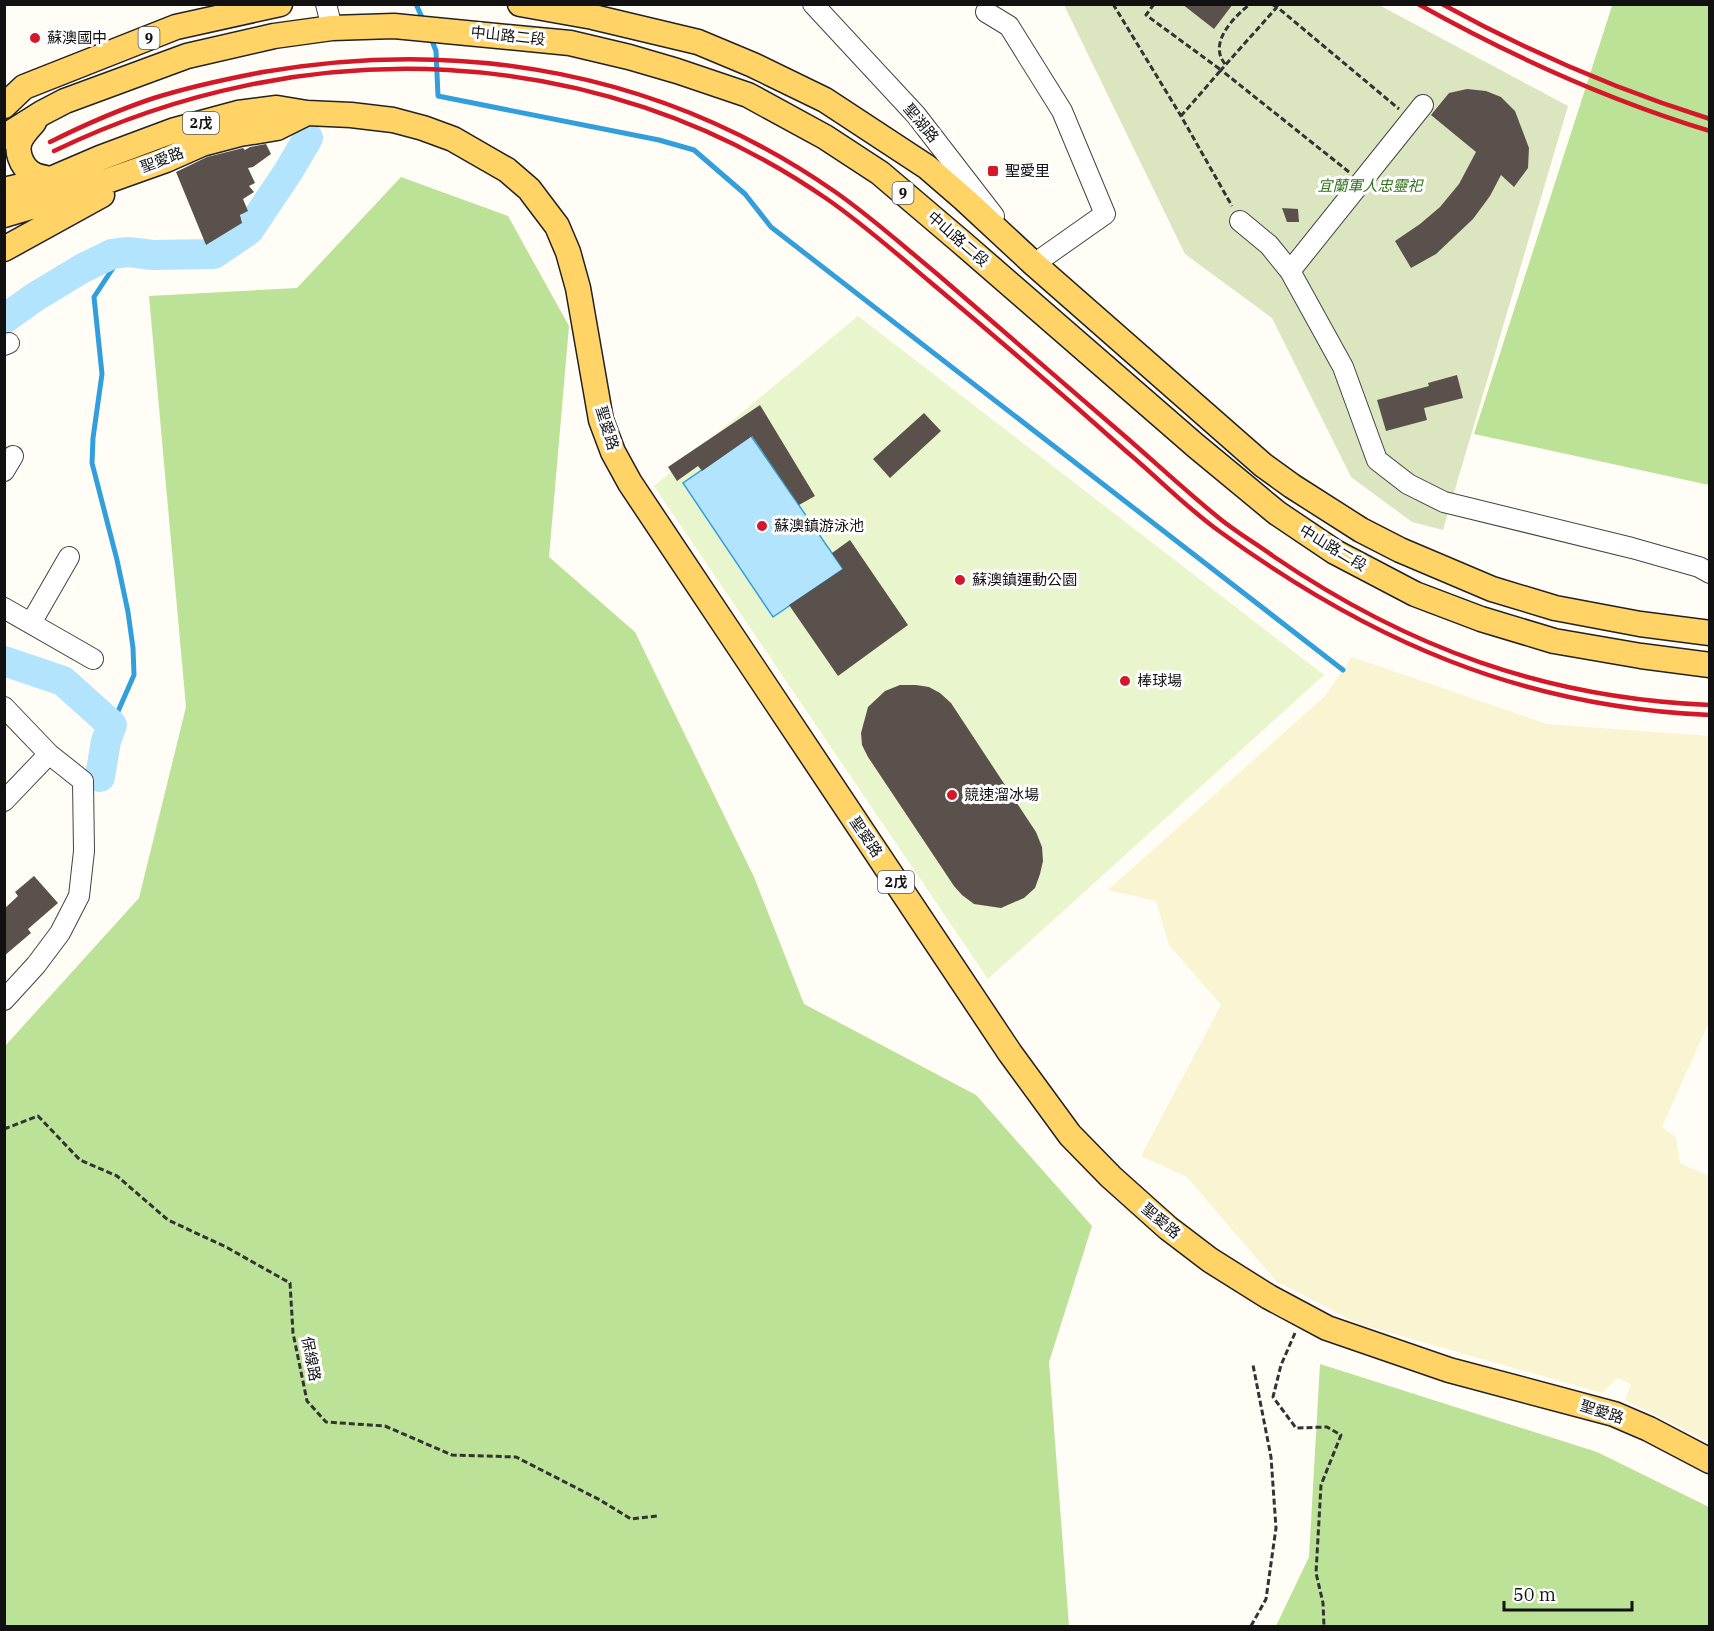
<svg xmlns="http://www.w3.org/2000/svg" width="1714" height="1631" font-family="'IBM Plex Serif','Noto Sans TC',serif">
	<style>
		.farmland { fill: #f9f4d1 }
		.forest { fill: #bbe296 }
		.cemetery { fill: #dbe6c1 }
		.pitch { fill: #e9f5cc }
		.water { fill: #b3e4fd; stroke: #329fdc; stroke-width: 1.5 }
		.lines { fill: none; stroke-linecap: round; stroke-linejoin: round }
		.stream { stroke: #329fdc; stroke-width: 5 }
		.river { stroke: #b3e4fd; stroke-width: 30 }
		.building { fill: #5b514c }
		.minor-casing { stroke: #444; stroke-width: 22 }
		.major-casing { stroke: #222; stroke-width: 27 }
		.path { stroke: #333; stroke-width: 3; stroke-dasharray: 6 3; stroke-linecap: butt }
		.minor { stroke: #fff; stroke-width: 20 }
		.major { stroke: #ffd365; stroke-width: 24 }
		.rail { stroke: #d21829; stroke-width: 4.5 }
		.poi-dot { fill: #d21829; stroke: #fff; stroke-width: 2 }
		.labels { text-anchor: middle; stroke-width: 6; stroke-linejoin: round; paint-order: stroke }
		.shield { fill: #fff; stroke: #585858; stroke-width: 1.5 }
		.shield-label { font-size: 14px; font-weight: bold; fill: #111 }
		.street-label { font-size: 15px; fill: #111; stroke: #fff }
		.poi-label { font-size: 15px; fill: #111; stroke: #fff; text-anchor: start }
		.park-label { font-size: 15px; font-style: italic; fill: #2f7218; stroke: #fff }
	</style>
	<rect width="100%" height="100%" fill="#fffdf5"/>
	<path class="farmland" d="M1352 657 1547 724 1709 736V1022L1662 1127 1676 1137 1680 1163 1709 1176V1442L1625 1400 1631 1384 1617 1378 1602 1393 1359 1324 1276 1281 1187 1177 1141 1156 1221 1005 1169 945 1156 901 1108 890 1324 697Z"/>
	<path class="forest" d="M1609 5H1709V485L1474 434 1612 6Z
		M401 177 508 216 569 326 549 557 635 632 754 877 804 1004 976 1095 1092 1226 1049 1362 1069 1626H5V1046L139 898 186 707 149 296 297 288Z
		M1320 1364 1597 1452 1709 1507V1626H1276L1309 1557Z"/>
	<path class="cemetery" d="M1064 5H1379L1568 106 1443 530 1412 522 1351 477 1272 318 1185 254Z"/>
	<path class="pitch" d="M858 316 1324 675 988 979 654 486Z"/>
	<path class="water" d="M751 436 843 569 773 617 683 483Z"/>
	<g class="lines">
		<path class="stream" d="M416 4 424 22
			M430 36 436 51 438 96 659 140 694 150 745 194 771 227 1343 670
			M112 725 134 675 133 648 128 612 117 560 92 463 93 438 102 374 94 297 115 265 128 252"/>
		<path class="river" d="M4 319 35 297 83 268 112 254 128 252 153 255 214 254 249 230 288 172 308 138
			M4 661 63 681 112 725 106 741 100 777"/>
	</g>
	<path class="building" d="M1182 4H1233L1214 29Z
		M1467 89 1486 91 1501 97 1515 111 1529 148 1528 168 1514 187 1501 175 1490 196 1473 219 1436 254 1411 268 1395 241 1420 224 1440 207 1459 184 1476 152 1431 115 1449 93Z
		M266 144 271 154 253 167 248 168 255 183 249 186 254 192 243 199 248 211 240 215 242 223 206 245 176 172 207 157 243 148 245 150 250 147Z
		M1282 208 1298 209 1299 222H1287Z
		M1457 375 1463 398 1424 408 1427 420 1386 431 1377 400 1429 386 1428 383Z
		M760 405 815 496 799 505 752 436 702 471 698 466 677 481 668 467Z
		M924 413 941 431 890 478 873 459Z
		M850 540 908 625 838 676 789 605 843 569 832 553Z
		M900 685H916L929 687 940 693 951 703 1036 832 1042 847 1043 861 1040 874 1035 888 1024 898 1001 908 974 904 962 895 954 886 868 757 862 745 861 733 868 707 885 691Z
		M34 876 58 903 28 929 31 933 4 956V909L18 896 15 892Z"/>
	<g class="lines">
		<g class="minor-casing">
			<path id="minor" d="M326 4 332 28
				M813 4 916 115 994 216
				M986 12 1009 26 1062 111 1105 214 1034 264
				M1240 221 1269 245 1290 271 1343 367 1377 460 1408 484 1444 502 1632 548 1699 567 1710 573
				M1290 271 1423 105
				M4 345 9 343
				M4 471 13 456
				M4 608 93 659
				M31 623 69 557
				M4 707 49 754 83 781 84 851 79 896 60 933 36 965 4 1000
				M4 801 49 754"/>
		</g>
		<g class="major-casing">
			<path id="major" d="M520 4 593 17 698 42 753 65 825 100 927 167 964 199 1034 264 1263 465 1292 486 1361 530 1400 550 1492 589 1555 608 1640 624 1710 633
				M4 106 24 87 176 27 280 4
				M34 122C30 127 25 132 22 137 14 149 21 167 33 174 38 177 46 178 51 179
				M4 137 42 113 65 101 187 56 274 36 332 28 394 26 570 43 629 57 677 71 748 95 825 137 880 173 960 241 1196 446 1277 513 1335 552 1415 594 1481 619 1554 641 1641 656 1710 665
				M4 190 51 179 100 158 175 130 238 113 277 108 307 113 351 115 393 120 423 128 453 139 507 170 529 189 557 226 568 252 578 288 601 420 613 452 630 483 1010 1053 1070 1135 1111 1177 1168 1228 1210 1260 1269 1297 1327 1328 1449 1370 1614 1414 1649 1429 1710 1461
				M4 215 51 201 166 160 202 144 240 134 277 128 307 113
				M4 249 102 195"/>
		</g>
		<path class="path" d="M1113 4 1181 116 1232 206
			M1154 4 1146 15 1221 70 1181 116
			M1271 4 1277 7V4
			M1225 64C1208 43 1233 18 1250 4
			M1349 172 1221 70 1277 7 1399 109
			M4 1129 38 1116 80 1160 117 1176 168 1220 226 1247 290 1283 293 1333 307 1401 326 1422 385 1426 452 1455 516 1457 600 1500 631 1519 657 1516
			M1295 1333 1281 1365 1273 1397 1296 1428 1327 1427 1341 1435 1321 1485 1316 1573 1323 1603 1324 1626
			M1251 1626 1266 1599 1276 1528 1271 1457 1253 1365"/>
		<use href="#minor" class="minor"/>
		<use href="#major" class="major"/>
		<path class="rail" d="M1418 4C1511 56 1608 100 1710 131
			M1442 4C1527 51 1617 90 1710 119
			M50 142C84 125 118 110 154 98 189 87 226 79 263 72 465 37 664 73 834 191 870 216 902 245 936 273 1000 328 1064 383 1127 438 1158 465 1188 493 1219 518 1236 532 1255 543 1273 556 1408 648 1545 698 1710 705
			M54 151C304 30 597 40 827 199 863 224 896 253 929 281 996 337 1062 394 1127 452 1158 478 1187 508 1219 531 1370 641 1521 707 1710 715"/>
	</g>
	<g class="poi-dot">
		<circle cx="35" cy="38" r="6"/>
		<rect x="987" y="165" width="12" height="12" rx="3"/>
		<circle cx="762" cy="526" r="6"/>
		<circle cx="960" cy="580" r="6"/>
		<circle cx="1125" cy="681" r="6"/>
		<circle cx="952" cy="795" r="6"/>
	</g>
	<g class="labels">
		<g class="shield">
			<rect x="138.5" y="27" width="21" height="22" rx="4.5"/>
			<rect x="183" y="112" width="36" height="22" rx="4.5"/>
			<rect x="892.5" y="182" width="21" height="22" rx="4.5"/>
			<rect x="878" y="871" width="36" height="22" rx="4.5"/>
		</g>
		<g class="shield-label">
			<text x="149" y="43">9</text>
			<text x="201" y="128">2戊</text>
			<text x="903" y="198">9</text>
			<text x="896" y="887">2戊</text>
		</g>
		<g class="street-label">
			<text transform="translate(508 36) rotate(6)" y="5">中山路二段</text>
			<text transform="translate(921 123) rotate(50)" y="5">聖湖路</text>
			<text transform="translate(162 160) rotate(-21)" y="5">聖愛路</text>
			<text transform="translate(958 239) rotate(41)" y="5">中山路二段</text>
			<text transform="translate(607 428) rotate(73)" y="5">聖愛路</text>
			<text transform="translate(1333 548) rotate(31)" y="5">中山路二段</text>
			<text transform="translate(866 837) rotate(56)" y="5">聖愛路</text>
			<text transform="translate(1161 1221) rotate(40)" y="5">聖愛路</text>
			<text transform="translate(311 1359) rotate(79)" y="5">保線路</text>
			<text transform="translate(1602 1412) rotate(18)" y="5">聖愛路</text>
		</g>
		<g class="poi-label">
			<text x="47" y="43">蘇澳國中</text>
			<text x="1005" y="176">聖愛里</text>
			<text x="774" y="531">蘇澳鎮游泳池</text>
			<text x="972" y="585">蘇澳鎮運動公園</text>
			<text x="1137" y="686">棒球場</text>
			<text x="964" y="800">競速溜冰場</text>
		</g>
		<g class="park-label">
			<text x="1370" y="191">宜蘭軍人忠靈祀</text>
		</g>
	</g>
	<rect width="1714" height="1631" fill="none" stroke="#111111" stroke-width="12"/>
	<path d="M1504 1601v9h128v-9" fill="none" stroke="#111111" stroke-width="3"/>
	<text x="1513" y="1601" font-size="18" fill="#111111" stroke="#ffffff" stroke-width="4.5" paint-order="stroke">50 m</text>
</svg>
